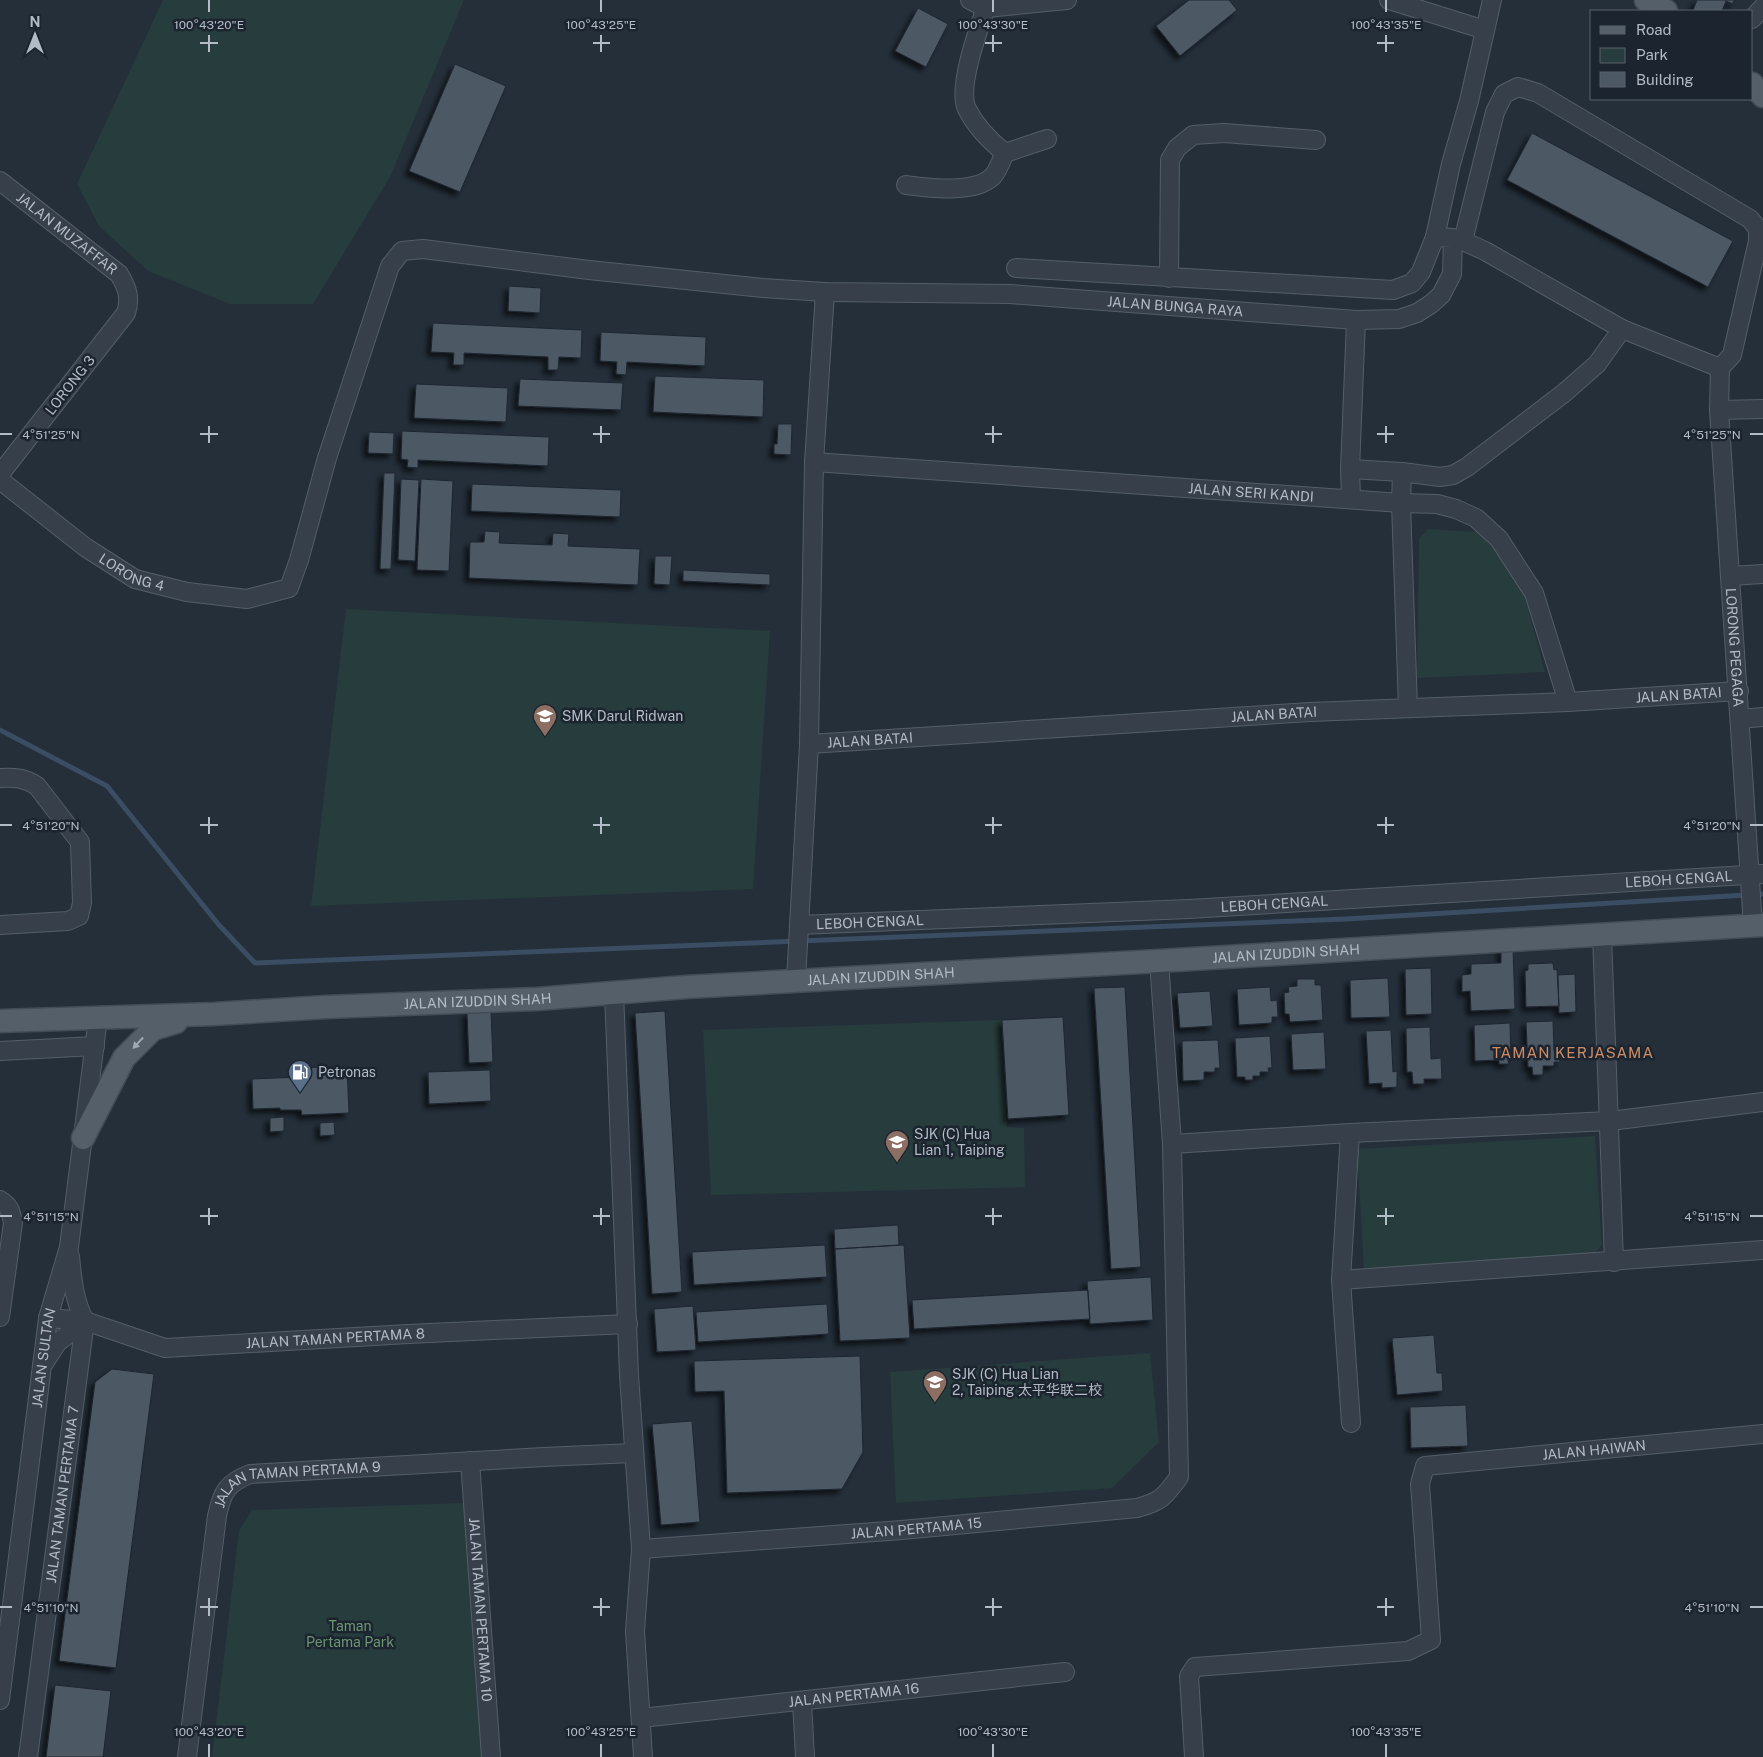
<svg xmlns="http://www.w3.org/2000/svg" width="1763" height="1757" font-family="'Public Sans','Noto Sans SC',sans-serif">
	<style>
		.green { fill: #273c3c }
		.lines { fill: none; stroke-linecap: round; stroke-linejoin: round }
		.stream { stroke: #3a4d62; stroke-width: 5 }
		.building { fill: #4d5865; stroke: #1e2731; filter: url(#shadow) }
		.minor-casing { stroke: #555e68; stroke-width: 20 }
		.major-casing { stroke: #434c56; stroke-width: 25 }
		.minor { stroke: #37404a; stroke-width: 18 }
		.major { stroke: #555f6a; stroke-width: 22 }
		.oneway { fill: #a0a9b4 }
		.ticks { fill: none; stroke: #b3bbc6; stroke-width: 2 }
		.labels { text-anchor: middle; stroke-width: 5; stroke-linejoin: round; paint-order: stroke }
		.street-label { font-size: 14px; fill: #b3bbc6; stroke: #1c252f }
		.poi-label { font-size: 14px; fill: #b3bbc6; stroke: #1c252f; text-anchor: start }
		.park-label { font-size: 14px; fill: #6b9672; stroke: #1c252f }
		.neighbourhood-label { font-size: 15px; letter-spacing: 1px; fill: #ce8c65; stroke: #1c252f }
		.ticks-label { font-size: 12px; text-anchor: middle; fill: #b3bbc6; stroke: #1c252f; stroke-width: 5; stroke-linejoin: round; paint-order: stroke }
	</style>
	<defs>
		<filter id="shadow"><feDropShadow dx="-4.5" dy="4.5" stdDeviation="2.5" flood-color="#0009"/></filter>
	</defs>
	<rect width="100%" height="100%" fill="#242f3a"/>
	<path class="green" d="M163 0H464L390 177 313 304H230L148 271 99 226 77 184Z
		M1428 529 1477 532 1506 561 1523 590 1545 672 1417 678 1419 539Z
		M346 609 770 631 753 889 311 906Z
		M1002 1020 1007 1127 1024 1128 1025 1187 711 1195 703 1030Z
		M1595 1136 1602 1245 1589 1258 1364 1271 1357 1149Z
		M1150 1353 1159 1442 1112 1488 896 1503 890 1372Z
		M464 1503 483 1757H212L239 1531 252 1510Z"/>
	<g class="lines">
		<path class="stream" d="M0 730 107 786 219 925 255 963 1346 919 1763 894"/>
	</g>
	<path class="building" d="M1189 0H1229L1237 10 1180 56 1156 26Z
		M1697 0H1734L1733 4 1726 1 1722 11H1696L1693 10Z
		M918 8 948 24 926 67 895 51Z
		M455 64 506 86 460 192 409 171Z
		M1532 133 1733 241 1708 287 1507 180Z
		M509 286 541 288 540 313 508 311Z
		M433 323 582 330 581 358 559 357 558 370H548V357L464 353V365H453L454 353 431 352Z
		M601 332 706 337 705 366 627 362 626 375 616 374 617 362 600 361Z
		M655 376 764 380 763 417 653 412Z
		M520 379 623 383 621 410 518 406Z
		M416 384 508 388 506 422 414 418Z
		M778 424H792L791 455 774 454V444H777Z
		M402 431 549 437 548 466 418 460V468L407 467 408 460 401 459Z
		M369 432 394 433 393 454 368 453Z
		M384 473H395L391 569H380Z
		M401 479 419 480 415 561 398 560Z
		M421 479 453 481 449 571 417 570Z
		M472 484 621 490 620 517 471 511Z
		M485 531 500 532 499 543 552 545 553 533 569 534 568 546 640 549 638 585 469 578 470 542H484Z
		M655 556H672L670 585 654 584Z
		M683 570 770 574V585L683 581Z
		M1501 948H1513L1515 1009 1471 1011 1470 991 1462 992V975L1471 974V964L1501 963Z
		M1553 963 1554 970 1557 969 1559 1006 1526 1007 1525 971 1528 970V964Z
		M1431 968 1432 1014 1406 1015 1405 969Z
		M1575 974 1576 1012 1559 1013 1558 975Z
		M1388 978 1390 1017 1351 1018 1350 980Z
		M1297 979H1315V985H1321L1323 1020 1290 1022 1289 1014H1285L1284 993 1289 992 1288 987 1297 986Z
		M1125 987 1141 1267 1111 1269 1094 988Z
		M1270 987 1271 1001 1277 1000 1278 1017H1272V1023L1239 1025 1237 989Z
		M1210 991 1213 1026 1180 1028 1177 993Z
		M491 1011 493 1062 469 1063 467 1012Z
		M665 1011 682 1292 652 1294 635 1013Z
		M1063 1017 1069 1115 1008 1119 1002 1020Z
		M1553 1021 1554 1051H1559L1560 1062H1554V1066H1543V1075H1533L1532 1067H1528L1526 1022Z
		M1510 1023 1511 1060H1508L1509 1064H1499V1060L1475 1061 1474 1025Z
		M1430 1027 1431 1059 1441 1058 1442 1079H1424V1084H1413L1412 1072H1407L1406 1028Z
		M1391 1030 1393 1072 1397 1071V1087L1382 1088V1083L1369 1084 1366 1031Z
		M1324 1032 1326 1069 1293 1070 1291 1034Z
		M1270 1036 1272 1068H1268L1269 1072H1260V1076H1253V1080H1245V1077H1237L1235 1038Z
		M1218 1040 1220 1068H1215V1072H1204V1080L1183 1081 1182 1041Z
		M347 1066 349 1113 302 1115 301 1110H280V1108L253 1109 252 1079 300 1077 299 1068Z
		M490 1070 491 1101 429 1104 428 1072Z
		M284 1117V1131L270 1132V1118Z
		M334 1122 335 1135 320 1136V1123Z
		M898 1225 899 1245 835 1249 834 1229Z
		M825 1245 827 1277 694 1285 692 1252Z
		M904 1245 910 1338 840 1341 835 1249Z
		M1151 1277 1153 1320 1090 1324 1087 1281Z
		M1088 1290 1090 1319 914 1329 912 1300Z
		M827 1304 829 1334 698 1342 696 1312Z
		M693 1306 696 1350 657 1352 654 1309Z
		M1434 1335 1437 1373H1442L1443 1391 1397 1395 1392 1338Z
		M860 1356 863 1452 842 1489 727 1493 724 1391 695 1392 694 1361Z
		M112 1369 154 1374 116 1668 59 1661 95 1382Z
		M1466 1405 1468 1446 1411 1448 1410 1407Z
		M692 1421 700 1522 661 1525 652 1424Z
		M55 1685 111 1691 103 1757H46Z"/>
	<g class="lines">
		<g class="minor-casing">
			<g id="minor">
				<path d="M970 0 986 8 1067 0"/>
				<path d="M1389 0 1485 30"/>
				<path d="M986 8C978 30 957 88 967 109 976 127 990 141 1005 153L1047 139"/>
				<path d="M1752 19 1763 7"/>
				<path id="s1" d="M0 181 119 274C127 287 131 298 126 313L0 474"/>
				<path d="M906 185C929 188 974 194 992 177 998 172 1001 160 1005 153"/>
				<path d="M1453 238 1463 241 1485 251 1622 329 1720 368"/>
				<path d="M1463 241 1495 112 1504 94 1518 87 1538 93 1750 219 1758 229V241L1732 355 1720 368"/>
				<path d="M1016 268 1393 290 1412 283 1421 272 1435 237 1451 164 1469 101 1492 0"/>
				<path d="M1169 278 1170 160 1177 148 1193 135 1224 133 1316 140"/>
				<path id="s2" d="M1720 368 1719 410 1753 926"/>
				<path d="M1719 410 1763 409"/>
				<path id="s3" d="M814 462 1401 503 1437 504 1456 509 1476 518 1499 539 1534 593 1568 702"/>
				<path d="M1350 469 1402 472 1440 477 1453 475 1467 467 1564 393 1597 364 1622 329"/>
				<path d="M1402 472 1401 503 1408 708"/>
				<path id="s4" d="M0 480 85 547 135 579 187 592 247 599 289 588 299 560 327 458 390 266 402 251 423 249 589 270 763 288 825 292 1010 294 1356 320 1399 319 1417 313 1431 304 1441 295 1452 274 1453 238 1435 237"/>
				<path d="M1351 499 1350 469 1356 320"/>
				<path d="M1731 576 1763 574"/>
				<path d="M1740 719 1763 717"/>
				<path id="s5" d="M809 744 1310 712 1568 702 1739 691"/>
				<path d="M0 778C15 777 25 778 37 786L80 842 82 903 79 916 68 921 0 925"/>
				<path id="s6" d="M799 925 1189 909 1763 874"/>
				<path d="M1602 935 1614 1262"/>
				<path d="M796 981 809 744 814 462 825 292"/>
				<path d="M614 992 629 1375 641 1549 635 1631 643 1757"/>
				<path d="M0 1051 95 1046"/>
				<path d="M1350 1133 1341 1280 1351 1423"/>
				<path d="M1172 1144 1350 1133 1610 1121 1763 1102"/>
				<path d="M0 1200C10 1206 11 1212 13 1223L0 1317"/>
				<path d="M70 1256C72 1278 74 1301 85 1321"/>
				<path d="M1341 1280 1763 1250"/>
				<path id="s7" d="M48 1318 85 1321 165 1348 408 1334 628 1324"/>
				<path d="M44 1363 57 1343 85 1321"/>
				<path id="s8" d="M470 1461 491 1757"/>
				<path id="s9" d="M641 1549 902 1530 1137 1508C1161 1502 1165 1496 1179 1477L1172 1144 1159 961"/>
				<path id="s10" d="M0 1700 48 1318 69 1247 98 1018"/>
				<path d="M802 1702 805 1757"/>
				<path id="s11" d="M641 1718 1065 1672"/>
				<path id="s12" d="M28 1757 85 1321"/>
				<path id="s13" d="M187 1757 217 1516C222 1492 227 1483 250 1474L544 1457 633 1453"/>
				<path id="s14" d="M1194 1757 1189 1676 1195 1667 1408 1651 1431 1640 1420 1484 1425 1466 1763 1434"/>
			</g>
		</g>
		<g class="major-casing">
			<g id="major">
				<path d="M1646 0 1666 11"/>
				<path d="M1752 84 1763 96"/>
				<path id="s15" d="M0 1021 214 1014 326 1007 537 999 686 987 1159 961 1763 925"/>
				<path d="M83 1138 124 1058 153 1029 176 1022"/>
			</g>
		</g>
		<use href="#minor" class="minor"/>
		<use href="#major" class="major"/>
	</g>
	<defs><path id="oneway-solid" d="M-6-.8H1V-3.2L6.5 0L1 3.2V.8H-6Z" transform="scale(1.25)"/></defs>
	<use class="oneway" href="#oneway-solid" transform="translate(138 1043) rotate(133)"/>
	<path class="ticks" d="M209 0V12M601 0V12M993 0V12M1386 0V12M209 35V52M601 35V52M993 35V52M1386 35V52M200 43H218M593 43H610M985 43H1002M1377 43H1394M209 426V443M601 426V443M993 426V443M1386 426V443M0 434H12M200 434H218M593 434H610M985 434H1002M1377 434H1394M1750 434H1763M209 817V834M601 817V834M993 817V834M1386 817V834M0 825H12M200 825H218M593 825H610M985 825H1002M1377 825H1394M1750 825H1763M209 1208V1225M601 1208V1225M993 1208V1225M1386 1208V1225M0 1216H12M200 1216H218M593 1216H610M985 1216H1002M1377 1216H1394M1750 1216H1763M209 1598V1616M601 1598V1616M993 1598V1616M1386 1598V1616M0 1607H12M200 1607H218M593 1607H610M985 1607H1002M1377 1607H1394M1750 1607H1763M209 1744V1757M601 1744V1757M993 1744V1757M1386 1744V1757"/>
	<defs>
		<g id="school-pin" transform="scale(1.25)"><path d="M0 17L-7.5 6A9.5 9.5 0 1 1 7.5 6Z" fill="#8d6e63" stroke="#1c252f"/><path d="M0-5L7-2L0 1L-7-2ZM-4 1L0 2.5L4 1V4Q0 6-4 4Z" fill="#fff"/></g>
		<g id="fuel-pin" transform="scale(1.25)"><path d="M0 17L-7.5 6A9.5 9.5 0 1 1 7.5 6Z" fill="#5c6f8a" stroke="#1c252f"/><path d="M-5.5-6h7V0h2V4h1.3V-2.5L3-4.5l.8-.8L6-3V5H2.5V1h-1V6h-7ZM-4.2-4.7v3.2H.2V-4.7Z" fill="#fff"/></g>
	</defs>
	<g fill-rule="evenodd">
		<use href="#school-pin" x="545" y="716"/>
		<use href="#fuel-pin" x="300" y="1072"/>
		<use href="#school-pin" x="897" y="1142"/>
		<use href="#school-pin" x="935" y="1382"/>
	</g>
	<g class="labels">
		<g class="street-label">
			<text dy="5" stroke="none"><textPath href="#s1" startOffset="85">JALAN MUZAFFAR</textPath></text>
			<text dy="5" stroke="none"><textPath href="#s4" startOffset="1458">JALAN BUNGA RAYA</textPath></text>
			<text transform="translate(70 385) rotate(-52)" y="5">LORONG 3</text>
			<text dy="5" stroke="none"><textPath href="#s3" startOffset="438">JALAN SERI KANDI</textPath></text>
			<text dy="5" stroke="none"><textPath href="#s4" startOffset="162">LORONG 4</textPath></text>
			<text dy="5" stroke="none"><textPath href="#s2" startOffset="280">LORONG PEGAGA</textPath></text>
			<text dy="5" stroke="none"><textPath href="#s5" startOffset="871">JALAN BATAI</textPath></text>
			<text dy="5" stroke="none"><textPath href="#s5" startOffset="466">JALAN BATAI</textPath></text>
			<text dy="5" stroke="none"><textPath href="#s5" startOffset="61">JALAN BATAI</textPath></text>
			<text dy="5" stroke="none"><textPath href="#s6" startOffset="881">LEBOH CENGAL</textPath></text>
			<text dy="5" stroke="none"><textPath href="#s6" startOffset="476">LEBOH CENGAL</textPath></text>
			<text dy="5" stroke="none"><textPath href="#s6" startOffset="71">LEBOH CENGAL</textPath></text>
			<text dy="5" stroke="none"><textPath href="#s15" startOffset="1288">JALAN IZUDDIN SHAH</textPath></text>
			<text dy="5" stroke="none"><textPath href="#s15" startOffset="882">JALAN IZUDDIN SHAH</textPath></text>
			<text dy="5" stroke="none"><textPath href="#s15" startOffset="478">JALAN IZUDDIN SHAH</textPath></text>
			<text dy="5" stroke="none"><textPath href="#s7" startOffset="292">JALAN TAMAN PERTAMA 8</textPath></text>
			<text dy="5" stroke="none"><textPath href="#s10" startOffset="345">JALAN SULTAN</textPath></text>
			<text dy="5" stroke="none"><textPath href="#s14" startOffset="676">JALAN HAIWAN</textPath></text>
			<text dy="5" stroke="none"><textPath href="#s13" startOffset="341">JALAN TAMAN PERTAMA 9</textPath></text>
			<text dy="5" stroke="none"><textPath href="#s12" startOffset="265">JALAN TAMAN PERTAMA 7</textPath></text>
			<text dy="5" stroke="none"><textPath href="#s9" startOffset="276">JALAN PERTAMA 15</textPath></text>
			<text dy="5" stroke="none"><textPath href="#s8" startOffset="149">JALAN TAMAN PERTAMA 10</textPath></text>
			<text dy="5" stroke="none"><textPath href="#s11" startOffset="214">JALAN PERTAMA 16</textPath></text>
		</g>
		<g class="poi-label">
			<text x="562" y="721">SMK Darul Ridwan</text>
			<text x="318" y="1077">Petronas</text>
			<text x="914" y="1139">SJK (C) Hua<tspan x="914" dy="16">Lian 1, Taiping</tspan></text>
			<text x="952" y="1379">SJK (C) Hua Lian<tspan x="952" dy="16">2, Taiping 太平华联二校</tspan></text>
		</g>
		<g class="park-label">
			<text x="350" y="1631">Taman<tspan x="350" dy="16">Pertama Park</tspan></text>
		</g>
		<g class="neighbourhood-label">
			<text x="1573" y="1058">TAMAN KERJASAMA</text>
		</g>
	</g>
	<g class="ticks-label">
		<text x="209" y="29">100°43'20"E</text>
		<text x="601" y="29">100°43'25"E</text>
		<text x="993" y="29">100°43'30"E</text>
		<text x="1386" y="29">100°43'35"E</text>
		<text x="51" y="439">4°51'25"N</text>
		<text x="1712" y="439">4°51'25"N</text>
		<text x="51" y="830">4°51'20"N</text>
		<text x="1712" y="830">4°51'20"N</text>
		<text x="51" y="1221">4°51'15"N</text>
		<text x="1712" y="1221">4°51'15"N</text>
		<text x="51" y="1612">4°51'10"N</text>
		<text x="1712" y="1612">4°51'10"N</text>
		<text x="209" y="1736">100°43'20"E</text>
		<text x="601" y="1736">100°43'25"E</text>
		<text x="993" y="1736">100°43'30"E</text>
		<text x="1386" y="1736">100°43'35"E</text>
	</g>
	<rect x="1590" y="10" width="162" height="90" fill="#1c252f" stroke="#58616b"/>
	<rect x="1600" y="26" width="25" height="8" fill="#555f6a" stroke="#58616b"/>
	<text x="1636" y="35" font-size="15" fill="#b3bbc6">Road</text>
	<rect x="1600" y="48" width="25" height="15" fill="#273c3c" stroke="#58616b"/>
	<text x="1636" y="60" font-size="15" fill="#b3bbc6">Park</text>
	<rect x="1600" y="72" width="25" height="15" fill="#4d5865" stroke="#58616b"/>
	<text x="1636" y="85" font-size="15" fill="#b3bbc6">Building</text>
	<g transform="translate(35 35)" stroke="#1c252f" stroke-width="4" paint-order="stroke">
	<path d="M0-4L9 19L0 12L-9 19Z" fill="#b3bbc6"/>
	<text y="-8" font-size="14" font-weight="bold" text-anchor="middle" fill="#b3bbc6">N</text>
	</g>
</svg>
